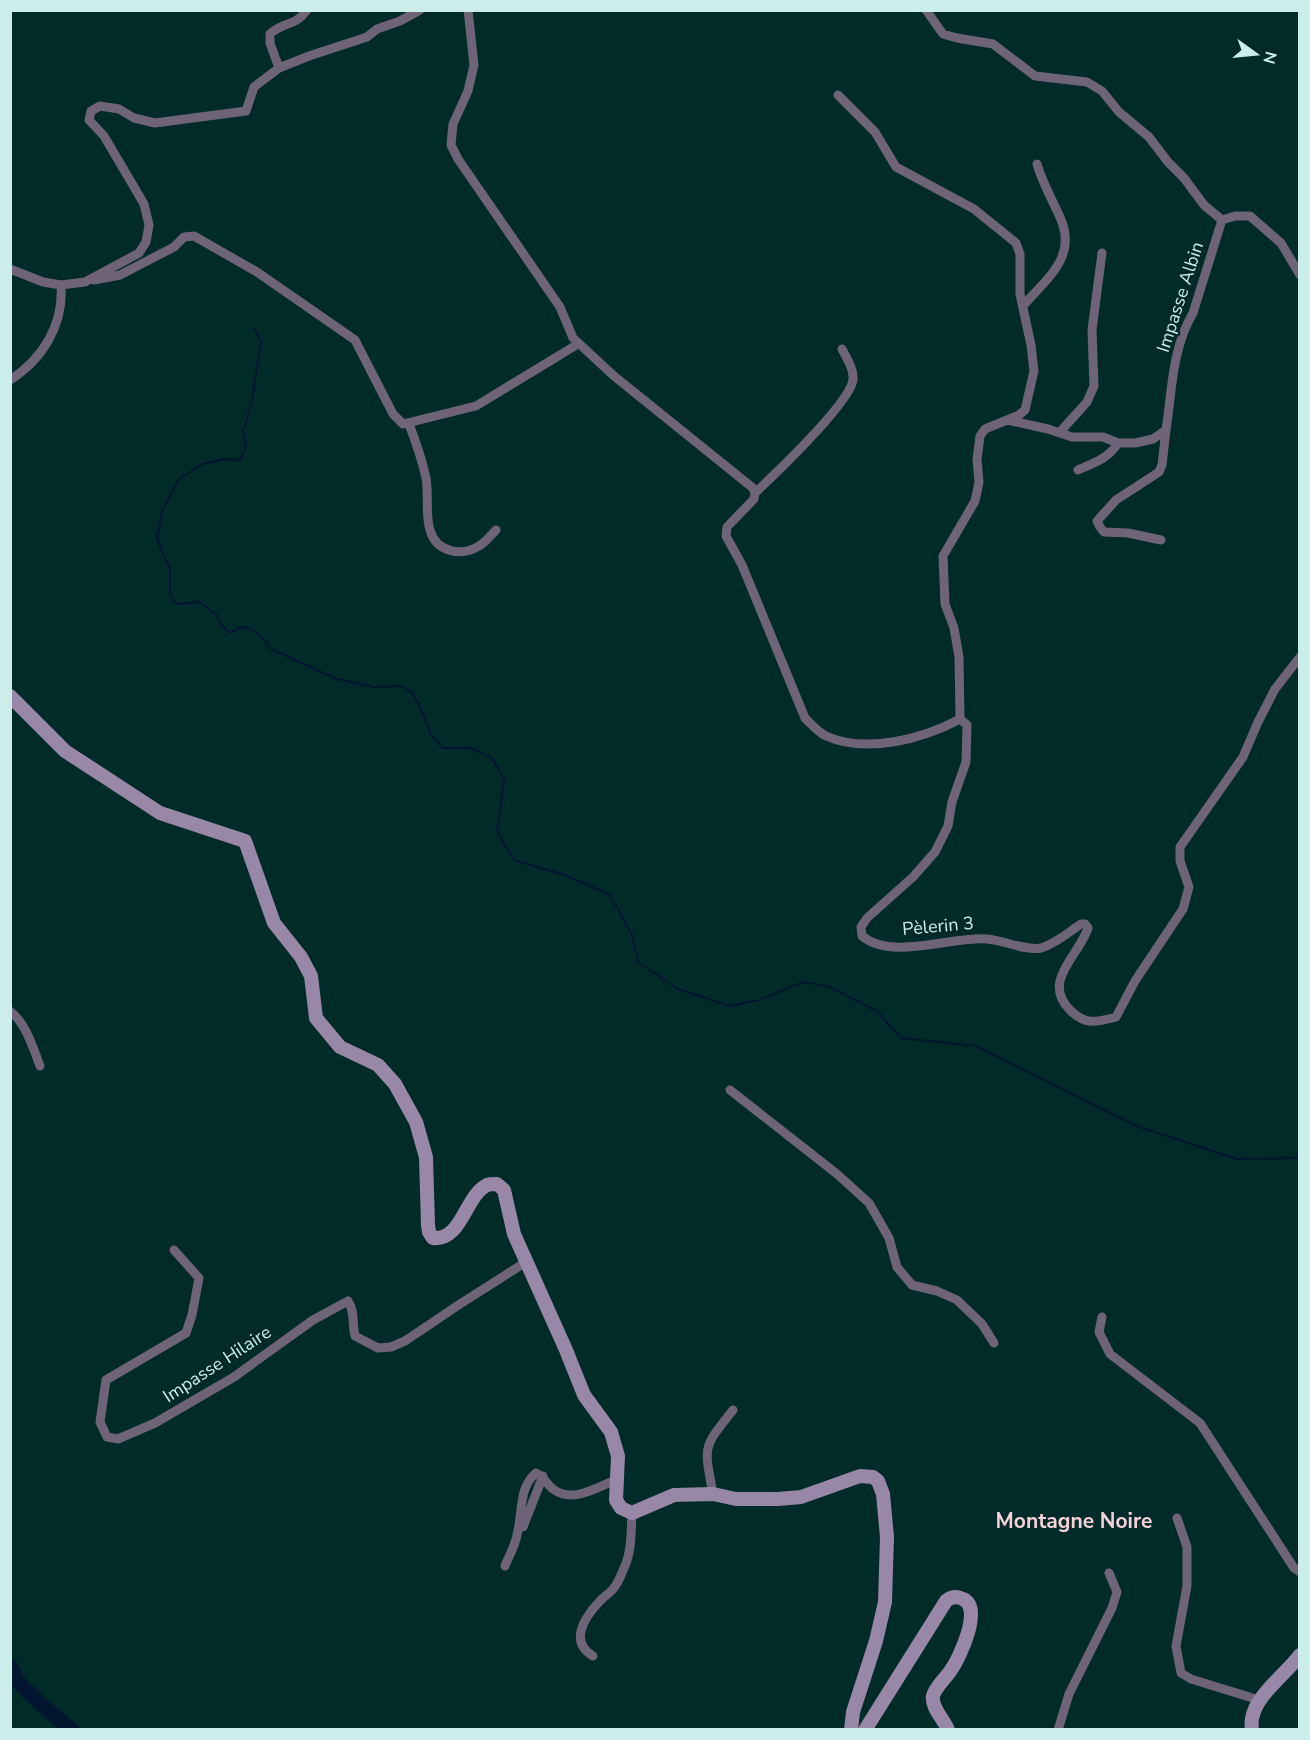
<svg xmlns="http://www.w3.org/2000/svg" width="1310" height="1740" font-family="'Nunito Sans',sans-serif">
	<style>
		.lines { fill: none; stroke-linecap: round; stroke-linejoin: round }
		.stream { stroke: #00162e; stroke-width: 2 }
		.river { stroke: #00162e; stroke-width: 15 }
		.street { stroke: #6e6377; stroke-width: 9 }
		.secondary { stroke: #9887a6; stroke-width: 14 }
		.labels { text-anchor: middle; stroke-width: 4.5; stroke-linejoin: round; paint-order: stroke }
		.street-label { font-size: 18px; fill: #cbeeeb; stroke: #002b28 }
		.quarter-label { font-size: 21px; font-weight: bold; fill: #f5d2d7; stroke: #002b28 }
	</style>
	<rect width="100%" height="100%" fill="#002b28"/>
	<g class="lines">
		<path class="stream" d="M254 328 261 341 251 406 243 431 246 446 240 460 225 459 203 464 179 479 162 510 157 539 170 569V596L177 604 199 602 216 614 222 626 230 633 241 627 249 628 260 635 271 649 337 679 374 687 402 686 412 693 419 704 431 735 443 748H470L492 758 504 780 497 832 514 860 565 875 610 895 632 935 638 962 678 989 730 1006 759 1000 803 982 830 987 877 1011 901 1038 976 1046 1139 1127 1237 1159 1300 1158"/>
		<path class="river" d="M10 1665 18 1682 45 1708 72 1730"/>
		<path class="street" d="M468 10 474 65 468 91 453 124 451 145 458 159 560 307 573 338 614 376 753 488 755 493
			M926 10 943 34 957 38 993 44 1035 76 1087 82 1102 91 1119 112 1149 137 1168 162 1184 178 1204 205 1222 220
			M279 68 270 43V34C284 21 295 27 307 10
			M838 95 875 132 896 167 974 209 1016 243 1020 254V294L1031 345 1034 371 1025 410 1019 415 1007 420
			M10 269 43 282 61 285
			M94 280 120 275 174 247 184 237 194 236 257 272 355 340 393 414 403 424 476 406 578 344
			M1023 306C1048 277 1079 256 1059 215 1051 197 1042 182 1037 164
			M842 349C847 359 854 369 853 380 849 404 775 474 755 493L754 499 727 527 726 536 742 565 805 718C811 724 818 732 826 736 866 754 923 739 960 719L967 725 966 762 952 802 948 826 935 852 913 877 867 918 861 927 862 936C892 961 951 936 987 939 1003 940 1025 951 1041 948 1055 944 1069 932 1081 924H1085L1088 928C1079 956 1041 981 1070 1010 1086 1026 1096 1022 1116 1017L1135 981 1183 909 1189 887 1180 861V847L1243 757 1258 722 1275 689 1300 657
			M10 380C43 359 64 324 61 285L85 282 139 253 146 242 149 225 144 204 104 136 89 120 91 111 100 106 119 109 134 118 155 123 246 111 254 87 279 68 309 56 367 37 377 29 400 21 420 10
			M409 424C416 442 422 460 426 478 429 495 425 514 430 530 436 552 461 557 479 546 486 542 491 535 496 530
			M1059 433 1087 402 1094 386 1092 330 1102 253
			M1078 470C1094 463 1109 458 1118 443
			M1161 540 1128 533 1104 532 1100 527 1097 521 1116 500 1159 472 1162 465 1166 430
			M960 719 959 657 954 628 945 604 943 556 975 501 979 482 977 460 980 436 985 429 1007 420 1048 429 1072 437H1103L1118 443H1135L1153 439 1166 430C1172 391 1172 348 1193 313L1222 220 1235 216H1250L1281 243 1300 275
			M10 1011C26 1023 33 1048 40 1066
			M730 1090 837 1174 869 1203 889 1238 897 1267 912 1285 937 1291 957 1300 982 1324 994 1343
			M174 1250 199 1278 192 1315 186 1333 106 1380 100 1422 107 1437 118 1439 155 1423 234 1377 313 1320 348 1301C355 1311 352 1324 355 1336L378 1348 391 1347 405 1341 460 1304 526 1262
			M1102 1317 1099 1332 1110 1354 1200 1423 1294 1568 1300 1572
			M713 1494C704 1445 702 1449 733 1410
			M1177 1518 1187 1547V1586L1176 1646 1181 1673 1191 1679 1259 1700
			M523 1527 543 1476
			M505 1566C509 1556 515 1546 517 1535 523 1513 518 1488 536 1473 545 1477 546 1484 553 1489 573 1504 597 1487 616 1480
			M593 1656C569 1642 584 1618 599 1602 603 1597 609 1594 613 1589 618 1584 621 1575 624 1568 632 1552 631 1530 632 1513
			M1058 1730 1069 1694 1112 1608 1117 1592 1109 1573"/>
		<path class="secondary" d="M10 696 65 751 160 813 245 841 274 923 301 957 311 976 316 1018 340 1047 378 1065 395 1084 416 1122 426 1157 428 1225 429 1232 433 1238C462 1241 465 1196 487 1185 490 1184 493 1184 497 1184L504 1190 514 1234 566 1350 584 1395 611 1432 618 1456 616 1500 621 1508 632 1513 674 1495 713 1494 736 1499H778L801 1497 860 1476 873 1477 878 1481 883 1494 887 1537 885 1602 876 1641 853 1712 851 1730
			M865 1730 946 1601C951 1597 957 1596 963 1599 983 1608 960 1657 951 1670 946 1678 935 1687 933 1696 931 1708 944 1719 948 1730
			M1252 1730C1247 1700 1283 1678 1300 1655"/>
	</g>
	<g class="labels">
		<g class="street-label">
			<text transform="translate(1180 297) rotate(-72)" y="6">Impasse Albin</text>
			<text transform="translate(938 926) rotate(-5)" y="6">Pèlerin 3</text>
			<text transform="translate(217 1364) rotate(-33)" y="6">Impasse Hilaire</text>
		</g>
		<g class="quarter-label">
			<text x="1074" y="1528">Montagne Noire</text>
		</g>
	</g>
	<rect width="1310" height="1740" fill="none" stroke="#cbeeeb" stroke-width="24"/>
	<g transform="translate(1256 54) rotate(105)" stroke="#002b28" stroke-width="4.5" paint-order="stroke">
	<path d="M0-4.5L10 22L0 15L-10 22Z" fill="#cbeeeb"/>
	<text y="-9" font-size="16" font-weight="bold" text-anchor="middle" fill="#cbeeeb">N</text>
	</g>
</svg>
